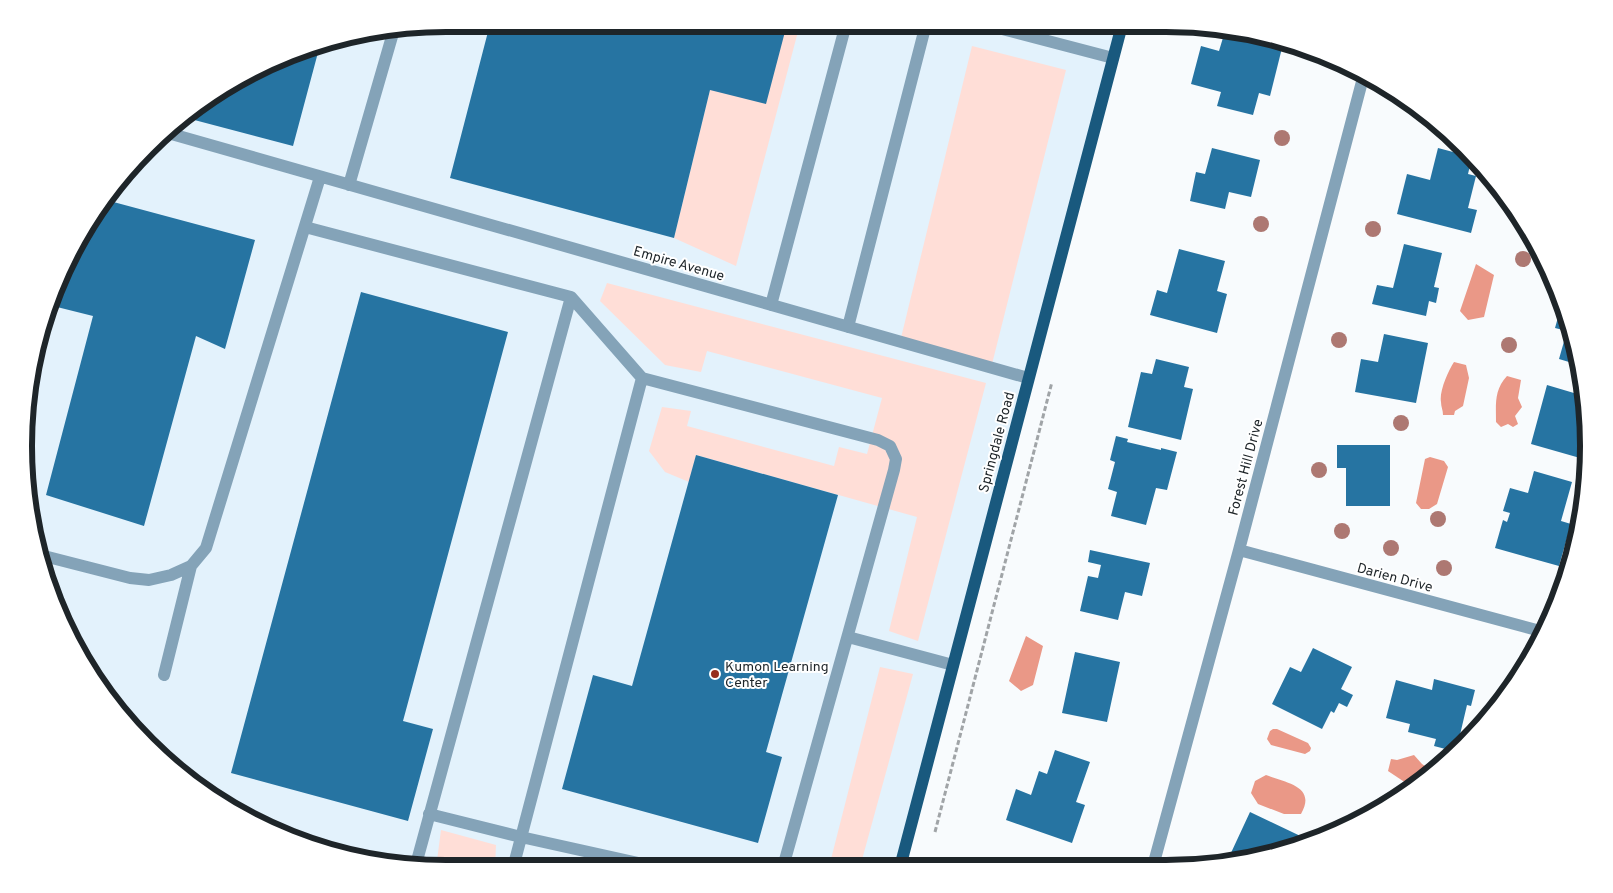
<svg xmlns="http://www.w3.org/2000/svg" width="1613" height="893" font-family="Overpass,sans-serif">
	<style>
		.built { fill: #e3f2fc }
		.green { fill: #ffded7 }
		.water { fill: #ea9887 }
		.building { fill: #2674a2 }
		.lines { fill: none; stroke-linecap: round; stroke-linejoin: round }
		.path { stroke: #a0a4a7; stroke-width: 3; stroke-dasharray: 5 2.5; stroke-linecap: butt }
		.minor { stroke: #84a3b8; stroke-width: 12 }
		.major { stroke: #19597e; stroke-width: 12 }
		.tree { fill: #ad7872 }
		.poi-dot { fill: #962d1c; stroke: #fff; stroke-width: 2 }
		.labels { text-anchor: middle; stroke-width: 4; stroke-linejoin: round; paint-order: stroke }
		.street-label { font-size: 14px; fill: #1e2529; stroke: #fff }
		.poi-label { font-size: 14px; fill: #1e2529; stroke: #fff; text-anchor: start }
		.rim { fill: none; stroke: #1e2529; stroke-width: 6 }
	</style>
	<rect width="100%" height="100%" fill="#f8fbfd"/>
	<path class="built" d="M447 24 1122 25 900 867 419 868 311 847 235 812 128 725 56 608 25 474 38 337 95 211 189 111 311 46Z"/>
	<path class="green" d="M787 24H800L736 266 674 238 710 90Z
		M972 46 1066 70 991 368 900 342Z
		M607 283 986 383 918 641 889 631 917 517 696 455 689 482 665 472 649 451 662 407 691 411 687 426 834 466 839 447 867 454 882 398 707 351 701 372 665 365 600 301Z
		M880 667 913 674 860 867H829Z
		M441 830 496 845 495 868H436Z"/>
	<path class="water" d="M1476 264 1494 275 1484 317 1468 320 1460 311Z
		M1454 362 1466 365 1469 378 1463 406 1455 411 1454 415H1443C1443 410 1441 407 1441 402 1439 392 1448 371 1454 362Z
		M1507 376 1521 380 1518 398 1522 407 1515 416 1518 424 1513 427 1508 424 1501 427 1496 422C1496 404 1494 390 1507 376Z
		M1430 457 1444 461 1448 467 1437 504 1429 509H1421L1416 503 1425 459Z
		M1026 636 1043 646 1033 685 1021 691 1009 681Z
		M1273 729H1277L1308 743 1311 748 1310 751 1305 754 1271 745 1267 739 1270 731Z
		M1414 755 1422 764 1434 772 1415 787 1403 781 1388 771 1391 759 1397 760Z
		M1266 775C1286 783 1317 786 1301 814H1284L1258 804 1251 793 1255 781Z"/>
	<path class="building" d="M490 24H787L766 104 710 90 674 238 450 178Z
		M1225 31 1283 44 1270 96 1259 93 1253 115 1217 106 1221 92 1191 84 1201 46 1219 51Z
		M320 45 293 146 183 117 189 111 311 46Z
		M1212 148 1260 160 1251 197 1229 192 1225 209 1190 201 1196 172 1205 174Z
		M1438 148 1472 157 1468 174 1476 176 1468 208 1477 210 1471 233 1397 214 1407 174 1430 180Z
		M106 200 255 240 225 349 196 336 144 526 46 495 93 316 57 307 64 280 95 211Z
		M1404 244 1442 253 1434 287 1439 288 1436 303 1429 301 1426 316 1372 304 1377 285 1393 288Z
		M1179 249 1225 261 1217 291 1227 294 1217 333 1150 315 1157 290 1167 293Z
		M361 292 508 332 403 721 433 729 408 821 231 773Z
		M1562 303 1575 337 1579 365 1559 359 1567 331 1555 328Z
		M1384 334 1428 343 1416 403 1355 392 1361 359 1378 362Z
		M1156 359 1189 367 1184 387 1193 389 1181 440 1128 427 1141 372 1152 374Z
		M1547 385 1584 396 1586 405 1580 427 1588 430 1587 460 1531 444Z
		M1116 436 1128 439 1127 442 1161 450V448L1177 452 1167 490 1156 488 1146 525 1111 516 1117 492 1108 489 1115 462 1110 460Z
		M1337 445H1390V506H1346V468H1337Z
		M696 455 838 495 766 752 782 757 758 843 562 789 593 675 632 686Z
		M1534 471 1572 482 1561 521 1571 524 1559 566 1495 548 1503 520 1507 522 1510 513 1503 511 1510 488 1528 493Z
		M1090 550 1150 563 1142 596 1125 592 1118 620 1080 611 1088 576 1098 578 1101 565 1088 562Z
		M1313 648 1352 667 1341 689 1353 695 1347 707 1339 703 1334 713 1331 711 1322 729 1272 704 1290 667 1301 672Z
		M1075 652 1120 662 1107 722 1062 713Z
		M1434 679 1475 690 1471 706 1467 705 1459 739H1461L1457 752 1434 746 1436 739 1408 732 1410 724 1386 718 1396 680 1432 690Z
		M1055 750 1090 762 1076 802 1085 805 1072 843 1006 820 1016 789 1031 795 1039 771 1047 774Z
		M1250 812 1313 842 1303 847 1243 861 1230 855Z"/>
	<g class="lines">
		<path class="path" d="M935 832 1052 382"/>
		<path class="minor" d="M983 24 1113 58
			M168 133 1028 378
			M349 185 393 33
			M305 227 571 297 642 378 878 440 890 446 896 459 894 470 783 867
			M771 305 846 24
			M848 327 926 24
			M1239 550 1544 632
			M44 556 130 578 149 580 171 575 191 566 206 548 320 177
			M848 637 953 665
			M164 675 191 566
			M429 814 521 837 661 868
			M1153 866 1239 550 1364 74
			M415 868 571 297
			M513 868 642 378"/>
		<path class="major" d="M900 867 1122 25"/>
	</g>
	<g class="tree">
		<circle cx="1282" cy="138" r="8"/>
		<circle cx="1261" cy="224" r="8"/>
		<circle cx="1373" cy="229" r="8"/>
		<circle cx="1523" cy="259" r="8"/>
		<circle cx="1339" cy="340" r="8"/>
		<circle cx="1509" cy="345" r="8"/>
		<circle cx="1401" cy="423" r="8"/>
		<circle cx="1319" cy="470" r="8"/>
		<circle cx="1438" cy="519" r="8"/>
		<circle cx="1342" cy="531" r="8"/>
		<circle cx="1391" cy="548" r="8"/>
		<circle cx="1444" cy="568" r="8"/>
	</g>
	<circle class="poi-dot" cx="715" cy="674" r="5"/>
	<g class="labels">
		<g class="street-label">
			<text transform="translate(679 263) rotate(16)" y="5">Empire Avenue</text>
			<text transform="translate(996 442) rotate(-75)" y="5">Springdale Road</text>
			<text transform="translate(1245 467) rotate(-75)" y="5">Forest Hill Drive</text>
			<text transform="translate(1395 577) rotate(15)" y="5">Darien Drive</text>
		</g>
		<g class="poi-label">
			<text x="725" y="671">Kumon Learning<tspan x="725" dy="16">Center</tspan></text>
		</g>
	</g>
	<path d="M0 0H1613V893H0ZM446 32H1166A414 414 0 0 1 1580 446V446A414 414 0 0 1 1166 860H446A414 414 0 0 1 32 446V446A414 414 0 0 1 446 32Z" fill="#fff" fill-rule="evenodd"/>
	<path class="rim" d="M446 32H1166A414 414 0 0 1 1580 446V446A414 414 0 0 1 1166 860H446A414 414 0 0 1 32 446V446A414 414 0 0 1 446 32Z"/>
</svg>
